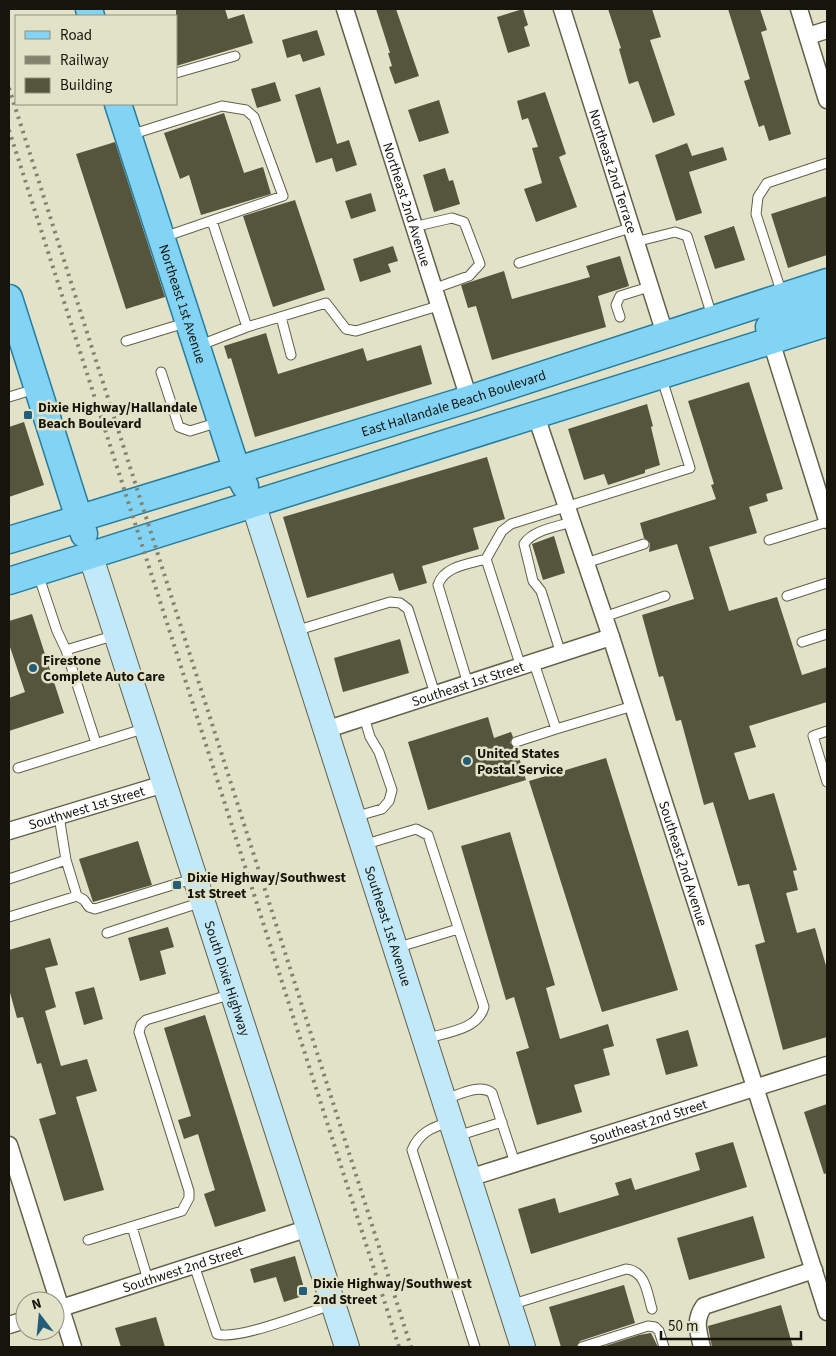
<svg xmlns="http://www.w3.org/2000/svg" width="836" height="1356" font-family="'Source Sans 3',sans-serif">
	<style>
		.building { fill: #55543d }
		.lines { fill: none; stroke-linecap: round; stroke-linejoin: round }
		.service-casing { stroke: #61614a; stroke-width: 11 }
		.minor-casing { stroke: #61614a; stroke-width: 19 }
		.secondary-casing { stroke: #61614a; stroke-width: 26 }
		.primary-casing { stroke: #267d9e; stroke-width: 29 }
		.service { stroke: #fff; stroke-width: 9 }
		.minor { stroke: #fff; stroke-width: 16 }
		.secondary { stroke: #c1e9fa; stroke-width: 24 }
		.primary { stroke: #82d3f4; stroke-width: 26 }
		.rail { stroke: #82826f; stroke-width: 4; stroke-dasharray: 2.5 5; stroke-linecap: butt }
		.poi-dot { fill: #245d77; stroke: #e2e2c8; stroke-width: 2 }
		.labels { text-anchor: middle; stroke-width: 5; stroke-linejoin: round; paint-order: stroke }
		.street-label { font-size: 14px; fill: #15150b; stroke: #e2e2c8 }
		.poi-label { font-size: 14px; font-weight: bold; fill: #15150b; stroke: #e2e2c8; text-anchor: start }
	</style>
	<rect width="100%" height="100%" fill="#e2e2c8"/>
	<path class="building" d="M176 9H225L228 19 244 14 253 43 176 66Z
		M376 9H396L419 76 395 84 389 67 392 66 388 53H390Z
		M523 9 528 25 524 27 530 46 508 53 497 17Z
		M608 9H652L661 37 650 40 675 115 653 123 638 81 629 84 619 49 621 48Z
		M728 9H760L767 30 761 32 791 134 769 141 764 125 759 127 744 81 750 79Z
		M317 30 325 55 303 62 300 54 287 58 282 40Z
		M275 82 281 101 257 108 251 89Z
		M320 87 337 144 349 140 357 165 336 172 332 158 316 163 295 95Z
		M545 92 566 154 559 157 577 207 536 222 524 189 542 183 532 148 538 147 528 118 522 120 517 101Z
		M439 100 449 133 419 142 408 110Z
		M224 113 244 173 263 167 271 194 201 215 189 175 180 179 164 133Z
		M115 142 165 297 126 309 76 154Z
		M687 143 692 156 723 147 727 160 689 172 702 213 676 221 655 155Z
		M445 168 449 181 453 180 460 204 434 212 423 175Z
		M371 193 376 211 351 219 345 201Z
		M827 196V255L788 268 771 214Z
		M295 200 325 290 273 307 243 216Z
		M734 226 745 260 715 269 704 236Z
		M393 246 398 261 388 264 391 272 360 282 353 259Z
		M620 256 629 286 598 296 606 327 492 360 476 306 468 308 461 285 504 271 512 299 590 277 586 266Z
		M266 333 278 374 363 348 367 361 421 345 432 384 255 437 231 358 228 359 224 346Z
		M749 382 783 489 766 494 768 501 749 507 757 533 709 547 729 611 777 597 802 675 827 667V702L749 726 756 747 734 753 749 800 774 793 797 870 793 871 798 890 786 893 797 933 815 928 827 969V1037L783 1050 755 945 765 942 749 884 738 886 713 802 704 805 681 720 676 721 663 676 659 677 642 615 694 599 677 544 649 552 650 543 644 538 640 523 716 499 711 485 714 484 688 401Z
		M647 404 653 426 651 427 660 465 645 470V473L608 485 604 474 584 480 568 429Z
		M24 422 44 485 9 497V427Z
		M487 457 505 519 473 528 479 549 422 566 427 583 399 591 393 573 307 598 283 517Z
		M554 536 565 573 543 580 532 544Z
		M32 614 64 713 9 731V698L25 692 9 644V621Z
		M400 639 409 673 343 692 334 658Z
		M488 717 494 738 511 732 513 737 510 743 516 748 526 780 428 810 408 742Z
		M606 758 678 990 602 1012 529 781Z
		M510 832 555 985 546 988 560 1039 608 1024 614 1046 603 1049 610 1075 574 1085 582 1112 537 1125 516 1052 529 1048 514 997 506 1000 461 846Z
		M138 841 152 885 93 902 79 859Z
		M168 927 174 947 160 951 166 974 140 981 128 938Z
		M50 938 58 965 45 968 56 1007 45 1011 61 1066 87 1059 97 1091 76 1097 104 1190 64 1201 39 1119 56 1114 41 1063 37 1064 23 1017 17 1018 9 989V950Z
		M94 987 103 1019 84 1025 75 992Z
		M205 1015 266 1211 215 1227 204 1194 215 1190 198 1134 184 1139 178 1120 191 1116 164 1028Z
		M688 1030 698 1066 666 1075 656 1039Z
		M827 1104V1173L824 1174 804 1112Z
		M733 1142 747 1187 531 1254 518 1209 555 1198 559 1213 619 1195 615 1183 631 1178 635 1190 700 1170 695 1153Z
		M753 1216 765 1258 689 1280 677 1238Z
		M295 1256 306 1295 284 1302 276 1277 254 1283 250 1269Z
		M624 1285 635 1323 580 1341 576 1347H561L549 1307Z
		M781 1305 793 1347H712L708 1326Z
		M156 1317 165 1347H121L115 1328Z
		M651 1333 658 1347H602L639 1335Z"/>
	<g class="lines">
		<g class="service-casing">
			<path id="service" d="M176 73 235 56
				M130 135 222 106 246 110 254 117 283 196 164 237
				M212 221 247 327
				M413 227 452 218 464 222 480 264 469 276 433 289
				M635 242 675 232 687 236 712 316
				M519 263 630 228
				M782 294 756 214 758 197 767 183 827 163
				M281 317 291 355
				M620 317 616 305 620 296 649 287
				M126 341 185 323
				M198 346 247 327 326 303 346 329 356 331 438 306
				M161 372 179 427 190 431 219 422
				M9 397 35 389
				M769 540 827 522
				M486 559 502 531 511 524 690 468 661 376
				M586 563 644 544
				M38 574 57 631 66 650 96 743
				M787 596 827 583
				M604 617 665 596
				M295 631 390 602 400 603 408 609 435 694
				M802 642 827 634
				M66 650 116 635
				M561 654 541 591 533 581 524 544C533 530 556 527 572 522
				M534 663 556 729 633 706
				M468 684 438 585C444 566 469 564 486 559L521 667
				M827 731 813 736 827 782
				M516 742 556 729
				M18 768 146 728
				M354 817 382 809 389 801 392 790 379 752 370 737 364 717
				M363 845 416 829 428 835 484 1007C478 1030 446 1032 426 1039
				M9 879 66 860
				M77 896 84 900 89 907 95 909 195 878
				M9 917 77 896 66 860 59 816
				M107 933 202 902
				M396 948 458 929
				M445 1099C459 1095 480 1083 492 1093L515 1163
				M450 1122C432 1127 419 1133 412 1150L475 1347
				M457 1136 502 1122
				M132 1227 148 1280
				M88 1240 182 1211 189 1198V1191L139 1032 141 1025 146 1020 232 994
				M194 1265 217 1334C237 1341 308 1312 332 1305
				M510 1305 626 1269C646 1271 647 1293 652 1309
				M582 1347 648 1326 655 1327 659 1331 664 1347"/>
		</g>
		<g class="minor-casing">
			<g id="minor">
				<path id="s1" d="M345 9 469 399"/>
				<path id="s2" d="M562 9 665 334"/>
				<path d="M799 9 827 100"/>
				<path d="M808 36 827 30"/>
				<path d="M771 341 827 520"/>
				<path id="s3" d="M536 416 611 637 827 1312"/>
				<path id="s4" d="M325 730 611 637"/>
				<path id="s5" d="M9 831 164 784"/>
				<path d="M9 1145 73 1347"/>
				<path id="s6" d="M469 1178 827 1065"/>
				<path id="s7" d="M55 1310 309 1228"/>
				<path d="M9 1325 25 1320"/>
				<path d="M702 1347C698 1331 694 1320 704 1306L814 1270"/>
			</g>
		</g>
		<g class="secondary-casing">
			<g id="secondary">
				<path id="s8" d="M253 503 523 1347"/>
				<path id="s9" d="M90 554 347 1347"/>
			</g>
		</g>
		<g class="primary-casing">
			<g id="primary">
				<path d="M89 9 91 16"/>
				<path id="s10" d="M118 104 237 471 245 486"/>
				<path d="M9 298 84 534"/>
				<path d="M769 327 827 300"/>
				<path id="s11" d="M9 540 469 399 827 282"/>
				<path d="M9 581 827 323"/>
			</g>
		</g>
		<use href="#service" class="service"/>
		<use href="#minor" class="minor"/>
		<use href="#secondary" class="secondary"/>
		<use href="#primary" class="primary"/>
		<path class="rail" d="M9 88 411 1347
			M9 130 399 1347"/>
	</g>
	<g class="poi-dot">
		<rect x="23" y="410" width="10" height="10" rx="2.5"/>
		<circle cx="33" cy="668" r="5"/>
		<circle cx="467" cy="761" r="5"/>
		<rect x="172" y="880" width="10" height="10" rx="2.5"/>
		<rect x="298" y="1286" width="10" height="10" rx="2.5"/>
	</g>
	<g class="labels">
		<g class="street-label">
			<text dy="5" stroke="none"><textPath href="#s2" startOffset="170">Northeast 2nd Terrace</textPath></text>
			<text dy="5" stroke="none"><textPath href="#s1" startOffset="205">Northeast 2nd Avenue</textPath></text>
			<text dy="5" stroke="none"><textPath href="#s10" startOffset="210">Northeast 1st Avenue</textPath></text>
			<text dy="5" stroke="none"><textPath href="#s11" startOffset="465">East Hallandale Beach Boulevard</textPath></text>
			<text dy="5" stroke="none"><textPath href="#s4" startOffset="150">Southeast 1st Street</textPath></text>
			<text dy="5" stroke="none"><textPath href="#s5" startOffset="81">Southwest 1st Street</textPath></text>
			<text dy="5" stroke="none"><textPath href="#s3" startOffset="471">Southeast 2nd Avenue</textPath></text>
			<text dy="5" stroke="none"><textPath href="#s8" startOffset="444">Southeast 1st Avenue</textPath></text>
			<text dy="5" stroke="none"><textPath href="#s9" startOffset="446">South Dixie Highway</textPath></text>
			<text dy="5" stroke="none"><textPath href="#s6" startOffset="188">Southeast 2nd Street</textPath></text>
			<text dy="5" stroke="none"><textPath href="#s7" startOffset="134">Southwest 2nd Street</textPath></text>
		</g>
		<g class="poi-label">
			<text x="38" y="412">Dixie Highway/Hallandale<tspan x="38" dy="16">Beach Boulevard</tspan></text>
			<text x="43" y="665">Firestone<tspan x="43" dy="16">Complete Auto Care</tspan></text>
			<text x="477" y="758">United States<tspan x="477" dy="16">Postal Service</tspan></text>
			<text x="187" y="882">Dixie Highway/Southwest<tspan x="187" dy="16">1st Street</tspan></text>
			<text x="313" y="1288">Dixie Highway/Southwest<tspan x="313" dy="16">2nd Street</tspan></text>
		</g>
	</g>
	<rect width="836" height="1356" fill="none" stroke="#15150b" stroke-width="20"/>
	<rect x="15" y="15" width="162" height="90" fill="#e2e2c8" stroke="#90907c"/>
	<rect x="25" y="31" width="25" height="8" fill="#82d3f4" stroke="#90907c"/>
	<text x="60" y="40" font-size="15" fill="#15150b">Road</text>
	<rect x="25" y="56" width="25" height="8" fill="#82826f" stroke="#90907c"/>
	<text x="60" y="65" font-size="15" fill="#15150b">Railway</text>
	<rect x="25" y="78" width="25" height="15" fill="#55543d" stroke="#90907c"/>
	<text x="60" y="90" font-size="15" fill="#15150b">Building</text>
	<g transform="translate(40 1316) rotate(344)"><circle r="24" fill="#e2e2c8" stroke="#90907c"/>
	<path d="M0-4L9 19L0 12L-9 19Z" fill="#245d77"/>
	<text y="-8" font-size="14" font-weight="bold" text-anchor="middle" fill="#15150b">N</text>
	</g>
	<path d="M661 1331v8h140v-8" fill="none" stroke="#15150b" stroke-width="2.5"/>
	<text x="668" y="1331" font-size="15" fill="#15150b" stroke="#e2e2c8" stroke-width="4" paint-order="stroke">50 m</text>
</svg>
